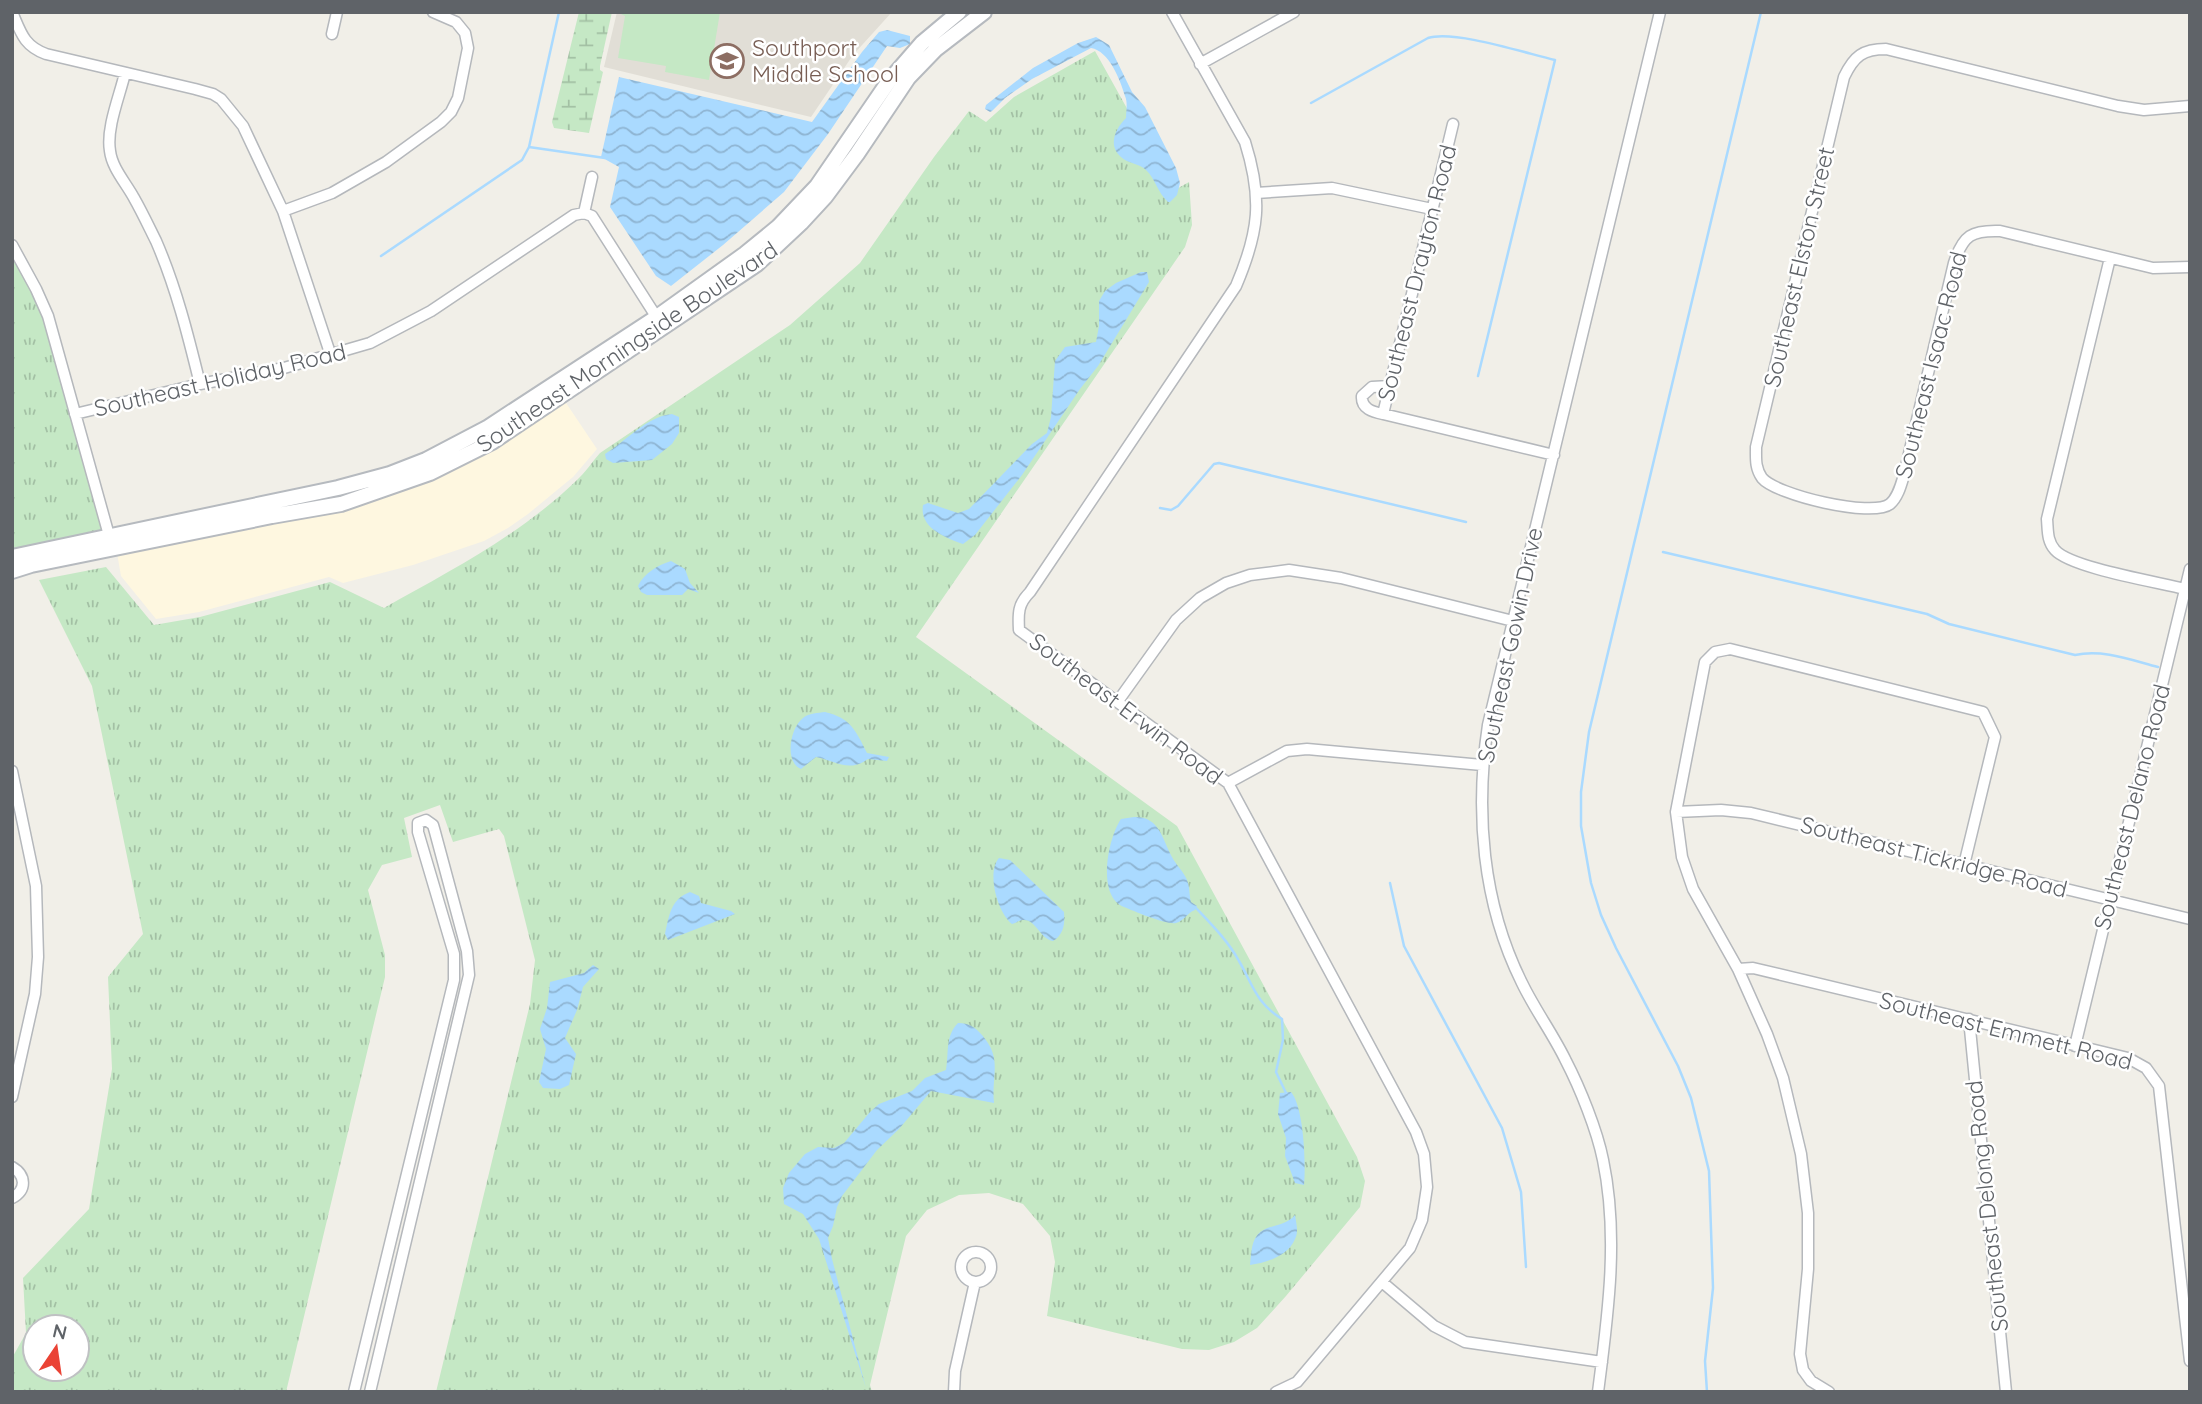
<svg xmlns="http://www.w3.org/2000/svg" width="2202" height="1404" font-family="Quicksand,sans-serif">
	<style>
		.commercial { fill: #fef7e0 }
		.education { fill: #e1ded6 }
		.grass { fill: url(#grass-tufts); fill-rule: evenodd }
		.wetland { fill: url(#wetland-marsh) }
		.pitch { fill: #c5e8c5 }
		.water { fill: url(#water-waves) }
		.lines { fill: none; stroke-linecap: round; stroke-linejoin: round }
		.stream { stroke: #aadaff; stroke-width: 2.5 }
		.street-casing { stroke: #b5b8bc; stroke-width: 13 }
		.secondary-casing { stroke: #b6babf; stroke-width: 18 }
		.street { stroke: #fff; stroke-width: 10 }
		.secondary { stroke: #fff; stroke-width: 14 }
		.labels { text-anchor: middle; stroke-width: 5; stroke-linejoin: round; paint-order: stroke }
		.education-label { font-size: 23px; fill: #785e54; stroke: #fff; text-anchor: start }
		.street-label { font-size: 23px; fill: #5f6368; stroke: #fff }
	</style>
	<defs>
		<pattern id="grass-tufts" width="24" height="20" patternUnits="userSpaceOnUse" patternTransform="scale(1.75)"><rect width="24" height="20" fill="#c5e8c5"/><path d="M3 7l-1-3M5 7V3M7 7l1-3M15 17l-1-3M17 17v-4M19 17l1-3" fill="none" stroke="#a3c0a4"/></pattern>
		<pattern id="wetland-marsh" width="20" height="14" patternUnits="userSpaceOnUse" patternTransform="scale(1.75)"><rect width="20" height="14" fill="#c5e8c5"/><path d="M1 5h8M5 5V1M11 12h8M15 12V8" fill="none" stroke="#a3c0a4"/></pattern>
		<pattern id="water-waves" width="16" height="10" patternUnits="userSpaceOnUse" patternTransform="scale(1.75)"><rect width="16" height="10" fill="#aadaff"/><path d="M0 5q4-4 8 0t8 0" fill="none" stroke="#8eb4d2"/></pattern>
	</defs>
	<rect width="100%" height="100%" fill="#f1efe8"/>
	<path class="commercial" d="M564 400 597 449 573 477 528 514 508 528 484 541 413 565 343 583 329 577 199 612 156 619 121 576 117 553 338 510Z"/>
	<path class="education" d="M617 12H892L853 55 811 117 604 67Z"/>
	<path class="grass" d="M1095 51 1173 191 1189 182 1192 225 1185 247 916 637 1177 826 1357 1157 1365 1181 1360 1207 1286 1296 1257 1328 1234 1342 1209 1350 1182 1349 1047 1316 1055 1262 1050 1236 1023 1204 989 1193 959 1195 927 1210 906 1236 870 1385 872 1392H436L530 1004 535 960 504 836 499 829 453 842 440 805 404 818 412 857 382 865 368 890 385 955V977L286 1392H12V1358L26 1333 23 1278 89 1209 112 1069 108 977 143 934 92 686 39 580 106 567 154 625 200 617 330 582 384 608C450 571 520 535 576 481 585 473 592 462 600 453L790 325 860 263 934 157 969 111 986 122 1014 97ZM35 1327H77V1369H35Z
		M12 255 32 291 43 319 103 531 12 551Z"/>
	<path class="wetland" d="M579 12H612L600 66V70L603 72 589 133 554 128 552 122Z"/>
	<path class="pitch" d="M617 12H720L709 80 665 72 666 66 618 58 625 16Z"/>
	<path class="water" d="M887 30 910 36V44L900 48 887 46 828 134 784 192 723 245 671 286 656 276 610 207 619 167 601 157 619 77 812 122 862 52 879 32Z
		M1096 37 1109 45 1132 92 1145 107 1176 168 1180 183 1177 195 1170 202H1168C1157 192 1155 178 1146 170 1139 163 1128 164 1121 157 1107 145 1116 128 1126 118 1126 111 1128 103 1125 96 1120 79 1109 51 1091 48L1032 79 1005 98 992 111 990 112 985 109 986 105 1033 68 1078 43Z
		M1141 272H1147L1149 282 1098 366 1080 389 1022 475 975 535 963 544C946 538 919 528 923 505L928 503 958 513 969 509 1032 444 1047 433 1051 417 1055 361 1065 347 1096 342 1099 326V301L1105 291 1116 283Z
		M672 414 679 417V433L672 444 652 460 613 463 606 459 605 454C625 442 647 416 672 414Z
		M671 561 685 569 690 583 699 593 688 589 682 595H647L641 592 638 586C644 573 658 565 671 561Z
		M825 712C851 718 856 731 867 753L889 757 887 761 868 759C849 773 836 761 816 757L801 769C784 762 790 728 803 718 809 713 818 713 825 712Z
		M1134 817C1159 816 1162 838 1172 857 1176 865 1184 872 1187 880 1190 887 1189 895 1191 902L1197 906 1195 910C1187 913 1184 921 1176 923 1166 925 1134 911 1124 907 1096 896 1108 838 1121 819Z
		M999 858 1010 860 1064 912C1065 924 1064 934 1053 941 1040 939 1036 919 1023 920 1019 920 1016 923 1012 924 998 913 986 873 999 858Z
		M690 892 699 896 701 903 731 911 735 914 668 940 665 934C669 915 671 899 690 892Z
		M593 965 599 969 583 987 577 1010 565 1038 576 1054 569 1085 560 1089 543 1088 539 1082 546 1049 540 1029 547 1008 550 982 584 973Z
		M958 1023C969 1023 975 1027 982 1035 1003 1059 991 1075 994 1103L931 1091 899 1129 877 1150 842 1196 837 1207 833 1226 828 1238 832 1259 866 1388 819 1239 803 1214 784 1204 783 1188 789 1173 805 1154 818 1147 834 1148 844 1143 870 1112 879 1104 912 1091 925 1078 946 1070C949 1053 945 1036 958 1023Z
		M1291 1092C1304 1107 1306 1165 1304 1185L1295 1183 1285 1156 1286 1138 1278 1114 1280 1093Z
		M1295 1215C1296 1222 1299 1232 1295 1239 1288 1256 1266 1263 1250 1265 1251 1257 1251 1244 1256 1237 1265 1223 1285 1228 1295 1215Z"/>
	<g class="lines">
		<path class="stream" d="M1311 103 1428 38C1455 30 1525 53 1555 60L1478 376
			M529 147 605 158
			M381 256 522 160 529 147 559 12
			M1160 508 1171 510 1178 506 1214 464 1219 463 1466 522
			M1663 552 1927 614 1949 624 2075 655C2103 649 2131 660 2158 667
			M1390 883 1404 946 1502 1128 1521 1192 1526 1267
			M1196 908C1212 925 1228 941 1239 961 1253 985 1256 1003 1282 1019L1283 1040 1276 1072 1286 1093
			M1707 1392 1705 1361 1713 1288 1709 1171 1691 1098 1678 1066 1616 948 1601 915 1591 883 1581 826V792L1589 732 1761 12"/>
		<g class="street-casing">
			<path id="street" d="M12 12C21 33 24 46 46 54L195 89 213 94 221 99 243 126 283 211 331 356
				M1172 12 1245 142C1263 199 1259 232 1236 286L1030 592C1018 604 1018 613 1019 630L1228 783 1416 1132 1424 1154 1427 1187 1422 1220 1410 1248 1297 1382 1276 1392
				M332 34 337 12
				M1200 64 1294 12
				M125 73C120 95 106 128 110 151 112 168 126 183 134 198 142 212 149 227 156 241 176 287 188 335 200 384
				M2190 106 2144 110 2118 106 1886 49C1863 49 1854 56 1844 77L1756 447C1756 459 1755 468 1762 478 1776 495 1872 518 1890 504 1898 497 1901 485 1904 475L1954 263C1963 235 1972 230 2000 231L2153 268 2190 267
				M1453 124 1383 414 1554 455
				M1256 193 1332 188 1432 209
				M283 211 332 193 386 162 441 122 451 112 458 98 468 48 465 33 456 22 433 12
				M584 213 592 216 659 321
				M584 213 592 177
				M12 245 36 289 48 316 110 539
				M2110 258 2047 519C2048 531 2047 541 2055 550 2071 568 2158 582 2185 589
				M75 414 200 384 284 368 370 343 431 311 574 215 584 213
				M1383 414C1373 412 1361 409 1362 396L1372 387 1390 386
				M1118 701 1176 620 1200 598 1226 583 1250 575 1289 570 1341 578 1513 621
				M12 771 36 886 38 957 35 994 12 1097
				M1228 783 1287 751 1307 749 1482 765
				M1676 812 1721 810 1751 813 2190 919
				M1738 969 1753 968 2128 1058 2146 1068 2159 1086 2190 1361
				M1969 1019 2006 1392
				M2075 1046 2190 569
				M12 1167C26 1175 27 1190 12 1198
				M961 1267a15 15 0 1 1 30 0a15 15 0 1 1-30 0Z
				M1382 1282 1434 1326 1465 1342 1602 1362
				M354 1392 454 980V954L418 832V823L426 820 433 825 435 832 467 951 469 975 370 1392
				M954 1392 955 1371 975 1282
				M1598 1392C1608 1315 1619 1236 1603 1160 1597 1130 1580 1088 1566 1061 1553 1034 1535 1010 1522 983 1482 903 1475 811 1488 725L1660 12
				M1829 1392 1811 1381 1803 1370 1800 1354 1808 1269V1213L1801 1154 1783 1078 1767 1034 1738 969 1693 889 1682 857 1676 812 1705 662 1715 652 1730 649 1983 712 1995 737 1964 865"/>
		</g>
		<g class="secondary-casing">
			<path id="secondary" d="M12 557 338 488 390 474 426 460 487 428 657 317 745 254 778 227 817 186 889 81 922 43 959 12
				M12 571 31 565 272 516 341 504 430 473 492 442 757 264 801 223 825 197 857 154 908 78 936 49 984 12"/>
		</g>
		<use href="#street" class="street"/>
		<use href="#secondary" class="secondary"/>
	</g>
	<defs>
		<g id="school-ring" transform="scale(1.75)"><circle r="9.5" fill="#fff" stroke="#8d6e63" stroke-width="1.5"/><path d="M0-5L7-2L0 1L-7-2ZM-4 1L0 2.5L4 1V4Q0 6-4 4Z" fill="#8d6e63"/></g>
	</defs>
	<g fill-rule="evenodd">
		<use href="#school-ring" x="727" y="61"/>
	</g>
	<g class="labels">
		<g class="education-label">
			<text x="752" y="56">Southport<tspan x="752" dy="26">Middle School</tspan></text>
		</g>
		<g class="street-label">
			<text transform="translate(1799 267) rotate(-77)" y="8">Southeast Elston Street</text>
			<text transform="translate(1417 273) rotate(-76)" y="8">Southeast Drayton Road</text>
			<text transform="translate(627 347) rotate(-34)" y="8">Southeast Morningside Boulevard</text>
			<text transform="translate(1931 365) rotate(-76)" y="8">Southeast Isaac Road</text>
			<text transform="translate(220 380) rotate(-13)" y="8">Southeast Holiday Road</text>
			<text transform="translate(1510 645) rotate(-78)" y="8">Southeast Gowin Drive</text>
			<text transform="translate(1126 709) rotate(37)" y="8">Southeast Erwin Road</text>
			<text transform="translate(2132 807) rotate(-76)" y="8">Southeast Delano Road</text>
			<text transform="translate(1934 857) rotate(14)" y="8">Southeast Tickridge Road</text>
			<text transform="translate(2006 1031) rotate(14)" y="8">Southeast Emmett Road</text>
			<text transform="translate(1987 1206) rotate(-96)" y="8">Southeast Delong Road</text>
		</g>
	</g>
	<rect width="2202" height="1404" fill="none" stroke="#5f6368" stroke-width="28"/>
	<g transform="translate(56 1348) rotate(13)"><circle r="33" fill="#ffffff" stroke="#bfc1c3" stroke-width="2"/>
	<path d="M0-5L12 26L0 18L-12 26Z" fill="#ea4335"/>
	<text y="-10" font-size="19" font-weight="bold" text-anchor="middle" fill="#5f6368">N</text>
	</g>
</svg>
